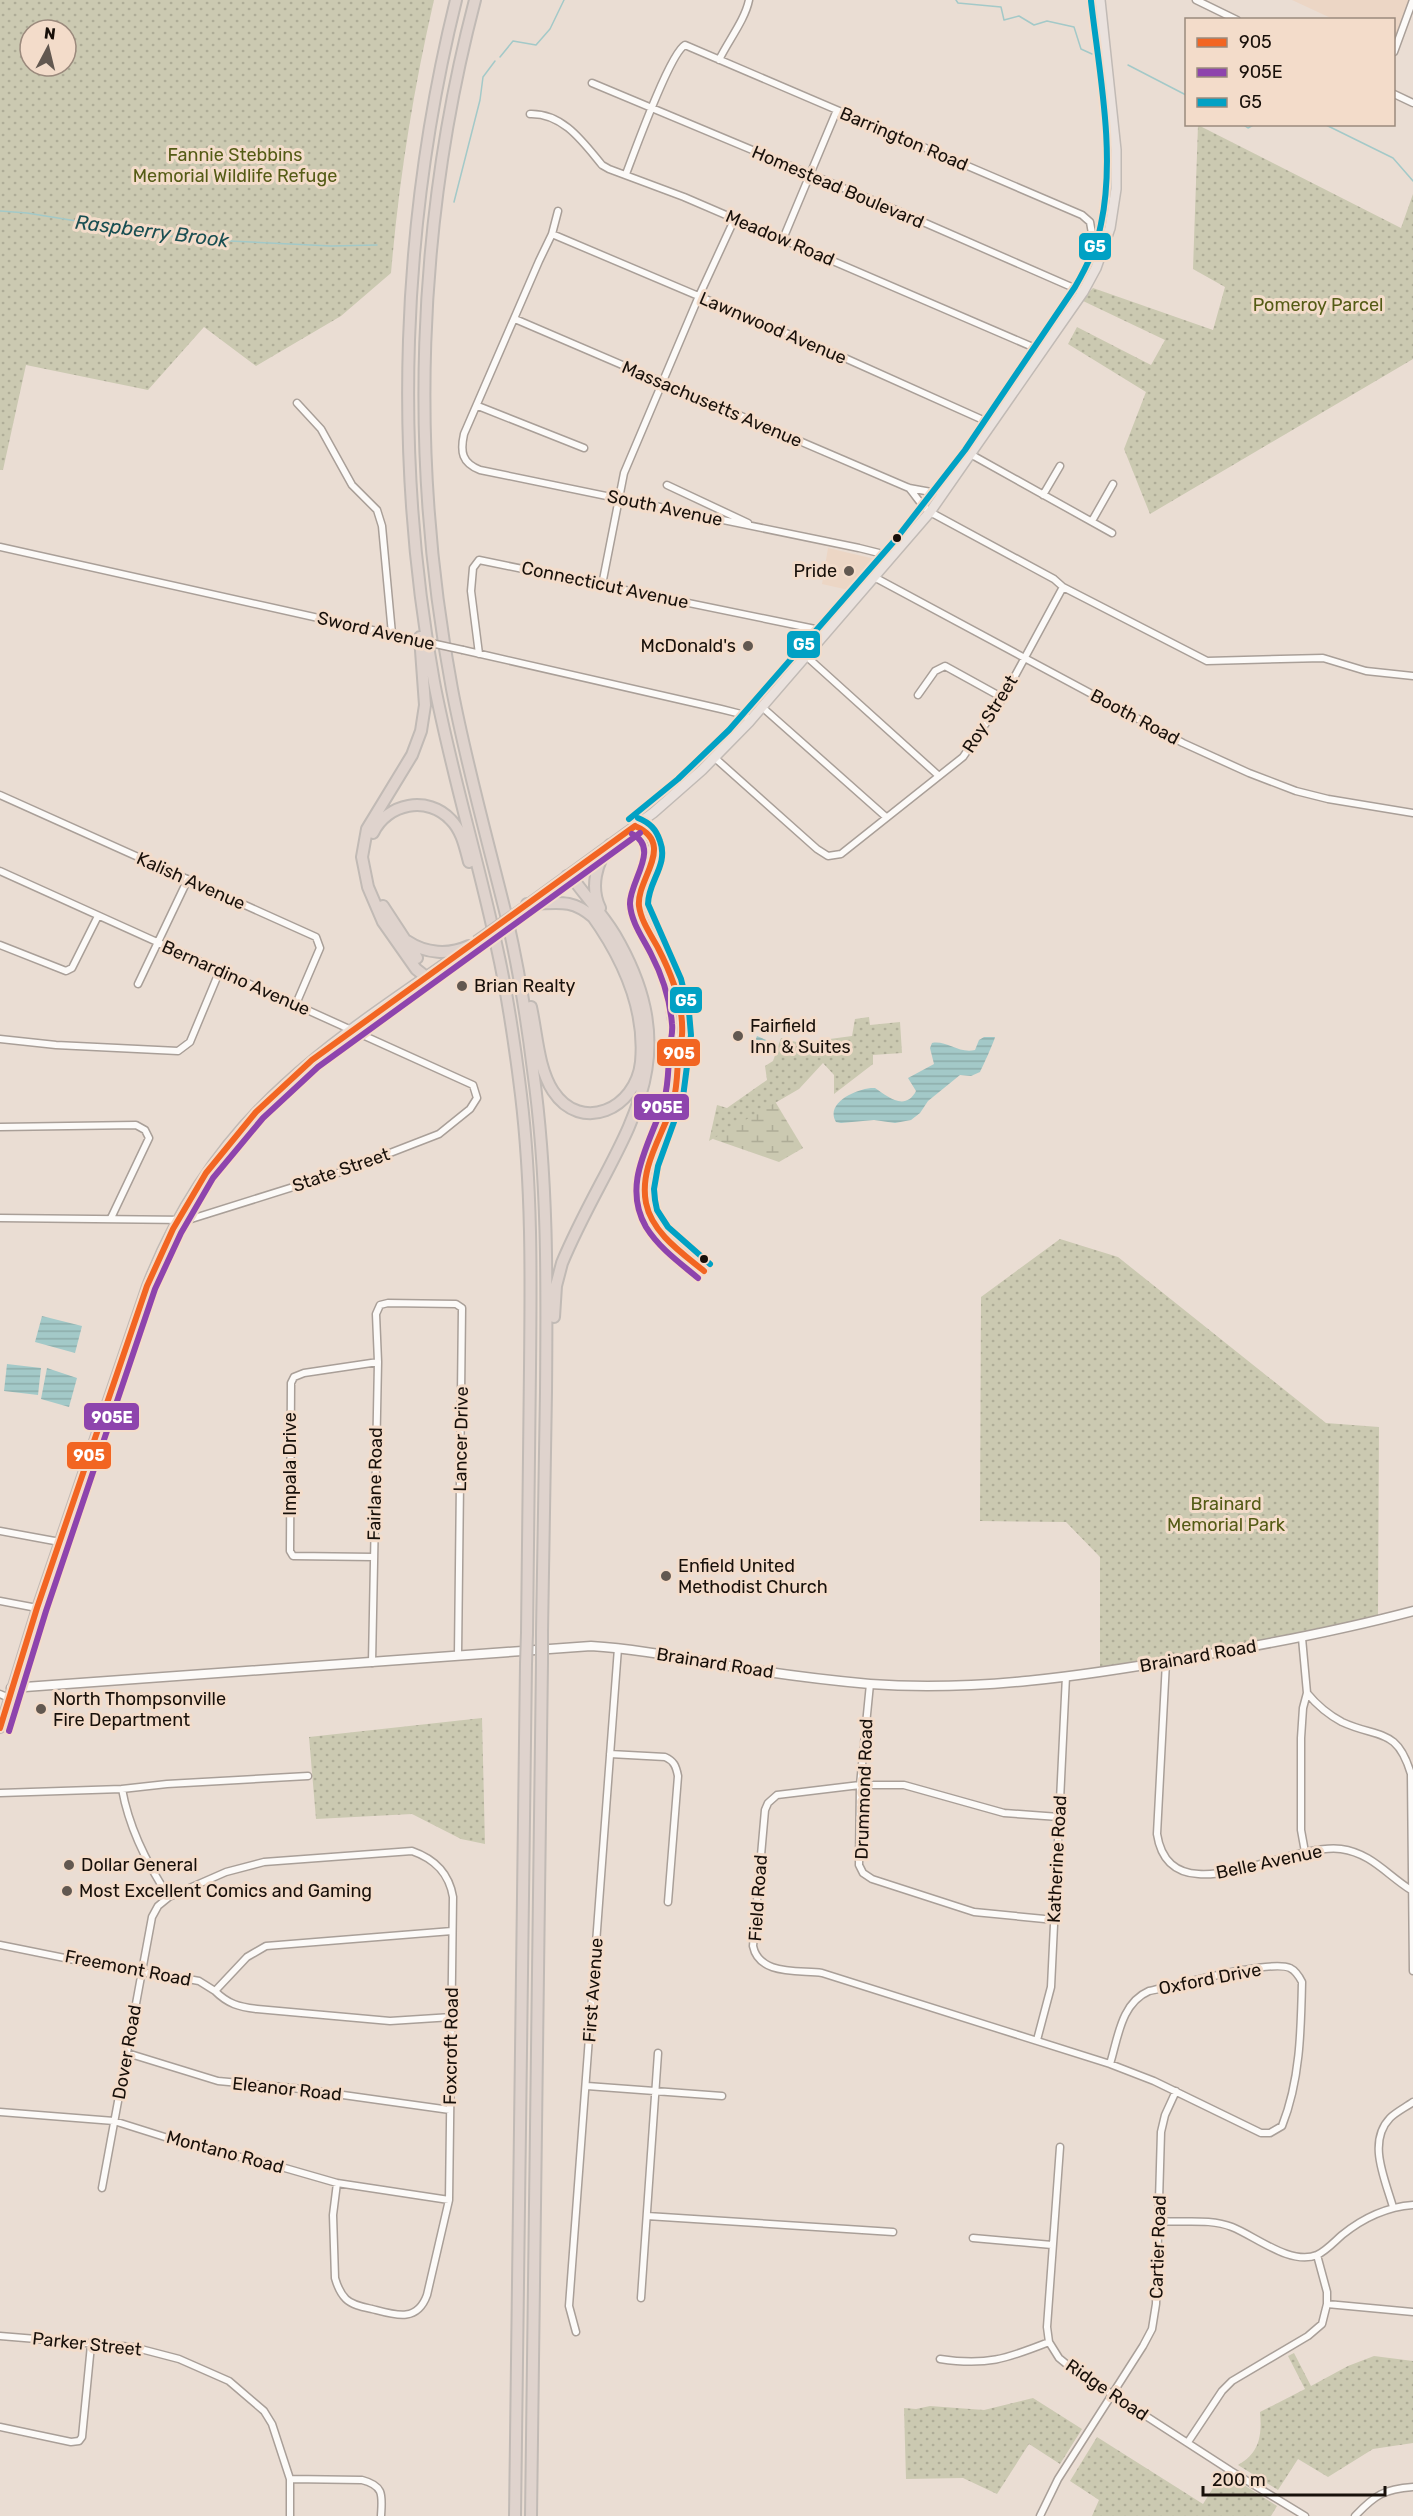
<svg xmlns="http://www.w3.org/2000/svg" width="1413" height="2516" font-family="Rubik,sans-serif">
	<style>
		.built { fill: #ecd6c5 }
		.wetland { fill: url(#wetland-marsh) }
		.park { fill: url(#park-dots); fill-rule: evenodd }
		.water { fill: url(#water-rules) }
		.lines { fill: none; stroke-linecap: round; stroke-linejoin: round }
		.stream { stroke: #a3c9c8; stroke-width: 1.5 }
		.street-casing { stroke: #a99f98; stroke-width: 9 }
		.secondary-casing { stroke: #a99f98; stroke-width: 11 }
		.primary-casing { stroke: #c1bab5; stroke-width: 12 }
		.highway-casing { stroke: #c1bab5; stroke-width: 14 }
		.street { stroke: #fcfaf8; stroke-width: 6 }
		.secondary { stroke: #fcfaf8; stroke-width: 8 }
		.primary { stroke: #eae2de; stroke-width: 9 }
		.highway { stroke: #dfd3cd; stroke-width: 10 }
		.street-bridge-casing { stroke: #a99f98; stroke-width: 9; stroke-linecap: butt }
		.primary-bridge-casing { stroke: #c1bab5; stroke-width: 12; stroke-linecap: butt }
		.highway-bridge-casing { stroke: #c1bab5; stroke-width: 14; stroke-linecap: butt }
		.street-bridge { stroke: #fcfaf8; stroke-width: 6 }
		.primary-bridge { stroke: #eae2de; stroke-width: 9 }
		.highway-bridge { stroke: #dfd3cd; stroke-width: 10 }
		.bus-1-casing { stroke: #f3dcca; stroke-width: 10 }
		.bus-2-casing { stroke: #f3dcca; stroke-width: 10 }
		.bus-3-casing { stroke: #f3dcca; stroke-width: 10 }
		.bus-1 { stroke: #f26522; stroke-width: 6 }
		.bus-2 { stroke: #8e44ad; stroke-width: 6 }
		.bus-3 { stroke: #01a1c4; stroke-width: 6 }
		.bus-dot { fill: #18100a; stroke: #f3dcca; stroke-width: 2 }
		.poi-dot { fill: #625850; stroke: #f3dcca; stroke-width: 2 }
		.labels { text-anchor: middle; stroke-width: 6; stroke-linejoin: round; paint-order: stroke }
		.street-label { font-size: 18px; fill: #18100a; stroke: #f3dcca }
		.park-label { font-size: 18px; fill: #545b15; stroke: #f3dcca }
		.poi-label { font-size: 18px; fill: #18100a; stroke: #f3dcca; text-anchor: start }
		.water-label { font-size: 20px; font-style: italic; fill: #194e52; stroke: #f3dcca }
		.line-badge { stroke: #f3dcca; stroke-width: 2 }
		.badge-label { font-size: 16px; text-anchor: middle; font-weight: bold; fill: #fff }
	</style>
	<defs>
		<pattern id="wetland-marsh" width="20" height="14" patternUnits="userSpaceOnUse" patternTransform="scale(1.5)"><rect width="20" height="14" fill="#cbc9b1"/><path d="M1 5h8M5 5V1M11 12h8M15 12V8" fill="none" stroke="#aeac97"/></pattern>
		<pattern id="park-dots" width="8" height="8" patternUnits="userSpaceOnUse" patternTransform="scale(1.5)"><rect width="8" height="8" fill="#cbc9b1"/><path d="M2 2h.1M6 6h.1" fill="none" stroke="#aeac97" stroke-width="1.8" stroke-linecap="round"/></pattern>
		<pattern id="water-rules" width="6" height="5" patternUnits="userSpaceOnUse" patternTransform="scale(1.5)"><rect width="6" height="5" fill="#a3c9c8"/><path d="M0 2.5h6" fill="none" stroke="#8cacaa"/></pattern>
	</defs>
	<rect width="100%" height="100%" fill="#eaddd3"/>
	<path class="built" d="M1292 0H1409L1394 43V20L1333 19Z
		M828 548 875 559V562L853 591 822 584Z"/>
	<path class="wetland" d="M773 1098 803 1148 779 1162 713 1139 717 1129Z"/>
	<path class="park" d="M0 0H434C413 91 399 180 391 273L341 316 256 366 204 327 148 390 26 365 3 470H0ZM30 30H66V66H30Z
		M1198 125 1401 228 1413 194V359L1150 514 1124 449 1146 392 1068 344 1077 327 1151 365 1165 340 1081 300 1093 288 1213 330 1225 287 1193 269Z
		M869 1017 870 1025 900 1022 902 1053 873 1055V1064L834 1094V1075L823 1063 799 1089 709 1141 717 1105 727 1108 767 1080 765 1066 773 1061 781 1038 800 1043 852 1036 855 1019Z
		M1060 1239 1118 1257 1326 1423 1379 1427 1378 1616 1327 1629 1103 1669 1100 1667V1557L1066 1522 980 1521 981 1297Z
		M482 1718 485 1844 461 1839 412 1814 316 1819 309 1737Z
		M1294 2353 1311 2386 1348 2366 1374 2356 1413 2361V2443L1373 2449 1328 2477 1298 2459 1278 2490 1238 2465C1260 2453 1262 2435 1260 2412L1305 2389 1288 2356Z
		M1033 2398 1082 2429 1060 2464 1029 2444 997 2494 963 2478 906 2479 904 2408 916 2409 930 2406 984 2410Z
		M1097 2437 1203 2504 1223 2472 1277 2506 1271 2516H1092L1099 2500 1070 2481Z"/>
	<path class="water" d="M757 1036 773 1043 770 1051 754 1044Z
		M984 1037H995C994 1042 983 1066 980 1072L971 1076 960 1075 928 1101 920 1113 911 1120 895 1123 874 1120 841 1123 836 1122C824 1102 860 1087 875 1088 887 1096 905 1112 916 1091L908 1078 934 1064 930 1048 932 1043C946 1040 959 1054 975 1050L979 1040Z
		M42 1316 82 1326 75 1353 35 1342Z
		M7 1364 41 1368 38 1395 4 1391Z
		M47 1368 77 1378 69 1407 41 1399Z"/>
	<g class="lines">
		<path class="stream" d="M956 0 958 3 1001 7 1004 20 1019 16 1034 25 1047 21 1074 27 1081 49 1092 54
			M500 57 513 41 536 45 550 29 564 0
			M1128 65 1186 95
			M1242 124 1248 128 1255 124
			M1324 124 1393 158 1413 181
			M454 202 480 100 483 77 495 61
			M0 211 27 213 188 239 331 246 377 245"/>
		<g class="street-casing">
			<path id="street" d="M1196 0 1237 20
				M1394 52 1413 0
				M719 60C728 41 745 20 749 0
				M592 83 891 208 1083 292
				M1394 94 1413 103
				M530 114C563 113 583 142 602 165L609 169 684 197 1042 351
				M626 174C634 153 670 53 685 45L1082 215 1090 222 1094 245 1103 248
				M558 211 552 234 539 261 464 434C460 452 462 463 480 470L859 548 879 553 890 559
				M552 234 847 359 992 424
				M783 239 837 110
				M515 319 909 488 931 492 947 489
				M297 403 321 429 352 485 377 510 382 526 392 634
				M478 406 584 448
				M972 455 1112 533
				M667 485 748 523
				M909 488C917 497 921 506 930 512L1054 579 1063 587 1207 661 1323 658 1366 671 1413 676
				M1043 495 1060 466
				M1092 521 1113 484
				M0 547 408 638
				M874 577 1183 743 1249 773 1296 791 1328 799 1413 813
				M602 585 624 473 699 296 735 218
				M463 650 721 709 741 714 751 720
				M479 654 471 591 473 568 479 560 815 629 825 634
				M806 656 939 776
				M918 695 935 671 945 666 1003 698
				M762 707 886 817
				M715 758 817 849 828 856 841 854 963 757 1003 698 1063 587
				M0 795 316 937 320 948 296 1004
				M635 826C643 829 648 833 651 841 663 866 636 881 639 905 641 921 653 937 660 951 672 976 682 1007 682 1035 682 1040 679 1043 679 1048 677 1066 678 1084 673 1102 663 1136 640 1165 646 1202 651 1232 683 1253 704 1271
				M635 826C637 837 648 845 647 855 646 873 630 884 631 903 631 923 659 964 666 987 671 1004 670 1032 679 1046
				M0 871 473 1085 477 1098 470 1109 439 1134 341 1172 188 1220 0 1218
				M0 945 66 971 72 968 98 916
				M138 984 188 879
				M0 1039 56 1045 178 1051 190 1042 220 970
				M0 1127 136 1125 145 1130 149 1138 111 1218
				M0 1531 60 1542
				M374 1557 293 1556 290 1551 291 1383 294 1377 304 1373 378 1362
				M0 1601 37 1608
				M1302 1638 1307 1693 1303 1708 1301 1738V1830L1305 1852
				M1166 1662 1157 1834C1170 1919 1287 1842 1341 1849 1371 1853 1387 1875 1411 1890
				M372 1663 378 1362 376 1314 380 1305 388 1303 456 1304 462 1308 458 1655
				M870 1684 860 1785 859 1865 863 1873 872 1879 974 1912 1055 1920
				M1307 1693C1316 1704 1329 1715 1342 1722 1379 1739 1397 1727 1411 1774L1413 1971
				M0 1694 9 1698
				M610 1754 665 1757C674 1761 676 1766 678 1776L668 1902
				M122 1789C129 1828 147 1864 169 1897
				M0 1793 122 1789 167 1784 308 1776
				M1059 1817 1004 1813 904 1785H860L777 1795 768 1803 765 1810 753 1946C759 1975 796 1970 822 1973L1110 2064 1154 2081 1261 2133H1270L1282 2126C1300 2081 1301 2031 1302 1982 1299 1976 1296 1971 1290 1968 1270 1959 1175 1986 1149 1991 1121 2003 1118 2038 1110 2064
				M0 1945 119 1969 188 1979 199 1981 215 1991 247 1957 266 1946 452 1931
				M215 1991C228 2004 239 2007 257 2009L390 2021 452 2017
				M1037 2040 1051 1987 1066 1676
				M127 2053 218 2081 293 2088 450 2110
				M587 2086 722 2096
				M0 2112 114 2121 206 2150 264 2162 337 2183 449 2200
				M1060 2147 1047 2327 1049 2342 1059 2358 1070 2367 1231 2471 1305 2516
				M102 2188 152 1917 158 1906 169 1897 226 1872 264 1862 412 1851C435 1859 449 1873 453 1897L449 2200 427 2295C417 2323 395 2315 372 2309 363 2307 352 2305 346 2299 340 2293 337 2285 335 2278L333 2215 337 2183
				M1393 2207C1385 2179 1367 2142 1390 2118 1396 2112 1406 2107 1413 2102
				M647 2216 893 2232
				M1159 2221C1182 2223 1210 2218 1232 2227 1255 2236 1291 2266 1317 2255 1326 2251 1335 2241 1342 2235 1363 2218 1386 2207 1413 2205
				M973 2238 1052 2245
				M641 2298 658 2053
				M1327 2304 1413 2312
				M576 2332 569 2306 618 1648
				M0 2336 133 2347 179 2359 229 2381 264 2411 272 2424 290 2479V2516
				M940 2359C986 2366 1006 2359 1049 2342
				M0 2427 71 2442 79 2441 82 2437 91 2345
				M1188 2442 1222 2391 1232 2381 1308 2336 1322 2324 1327 2304V2292L1317 2255
				M290 2479 362 2480C385 2486 382 2496 381 2516
				M1040 2516 1058 2479 1143 2346 1152 2329 1156 2304 1161 2132 1165 2115 1176 2091
				M1355 2516C1375 2495 1384 2489 1413 2487"/>
		</g>
		<g class="secondary-casing">
			<path id="secondary" d="M11 1688 591 1646C639 1649 687 1659 735 1667 779 1674 825 1680 870 1684 975 1692 1083 1676 1186 1658 1263 1645 1338 1631 1413 1611"/>
		</g>
		<g class="primary-casing">
			<path id="primary" d="M525 906 653 813 702 770 749 722 930 512 1083 292 1096 268 1110 228 1116 189V150L1100 0
				M0 1728 37 1608 147 1286C177 1209 224 1139 285 1084 340 1033 404 993 464 950"/>
		</g>
		<g class="highway-casing">
			<path id="highway" d="M456 0C401 223 393 456 434 682 451 772 478 859 497 948 508 997 515 1046 521 1095 532 1186 531 1277 530 1368 529 1456 528 1545 527 1633
				M475 0C416 225 409 461 452 689 467 768 489 845 508 923 519 971 527 1021 533 1070 548 1177 547 1284 546 1392 545 1472 544 1552 542 1632
				M420 637 425 705 421 731 412 755 367 829 362 857 368 887 383 922 416 969 426 977
				M373 833C387 803 428 795 451 820 462 831 465 847 469 862
				M527 904C555 904 570 897 593 917
				M383 906 417 958
				M600 908C590 887 596 863 610 845
				M407 941C426 954 449 955 469 946
				M531 1007C537 1034 538 1068 553 1091 581 1134 636 1109 641 1062 646 1008 622 957 591 914
				M554 1317 556 1286 562 1263C613 1140 695 1072 615 935 603 915 587 898 574 880L567 876
				M515 2516 526 1664
				M531 2516 542 1663"/>
		</g>
		<use href="#street" class="street"/>
		<use href="#secondary" class="secondary"/>
		<use href="#primary" class="primary"/>
		<use href="#highway" class="highway"/>
		<g class="street-bridge-casing">
			<path id="street-bridge" d="M408 638 463 650"/>
		</g>
		<g class="primary-bridge-casing">
			<path id="primary-bridge" d="M476 941 523 908"/>
		</g>
		<g class="highway-bridge-casing">
			<path id="highway-bridge" d="M542 1663V1632
				M526 1664 527 1633"/>
		</g>
		<use href="#street-bridge" class="street-bridge"/>
		<use href="#primary-bridge" class="primary-bridge"/>
		<use href="#highway-bridge" class="highway-bridge"/>
		<g class="bus-1-casing">
			<path id="bus-1" d="M635 826C677 844 636 879 639 906 641 921 651 935 658 948 671 973 684 1006 682 1035 682 1040 680 1044 679 1048 677 1066 678 1085 673 1103 663 1135 639 1167 646 1203 652 1233 682 1253 704 1271
				M0 1728 37 1608 147 1286 173 1229 206 1173 256 1112 312 1060 635 826"/>
		</g>
		<g class="bus-2-casing">
			<path id="bus-2" d="M632 834C661 848 629 882 630 904 631 922 643 938 651 954 662 975 670 1000 672 1024 673 1032 671 1038 670 1046 668 1064 669 1083 664 1101 651 1142 621 1184 646 1227 659 1248 680 1263 698 1278
				M9 1731 46 1611 155 1289 181 1233 213 1178 263 1118 318 1067 640 833"/>
		</g>
		<g class="bus-3-casing">
			<path id="bus-3" d="M638 818C650 823 656 829 660 841 669 865 648 881 648 904L681 979 689 1012 691 1035 683 1097 658 1166 654 1189 655 1200 657 1210 668 1227 710 1264
				M629 819 678 779 729 730 896 539 965 450 1075 287C1086 268 1097 246 1101 224 1116 155 1099 71 1091 1"/>
		</g>
		<use href="#bus-1" class="bus-1"/>
		<use href="#bus-2" class="bus-2"/>
		<use href="#bus-3" class="bus-3"/>
	</g>
	<g class="bus-dot">
		<circle cx="897" cy="538" r="5"/>
		<circle cx="704" cy="1259" r="5"/>
	</g>
	<g class="poi-dot">
		<circle cx="849" cy="571" r="6"/>
		<circle cx="748" cy="646" r="6"/>
		<circle cx="462" cy="986" r="6"/>
		<circle cx="738" cy="1036" r="6"/>
		<circle cx="666" cy="1576" r="6"/>
		<circle cx="41" cy="1709" r="6"/>
		<circle cx="69" cy="1865" r="6"/>
		<circle cx="67" cy="1891" r="6"/>
	</g>
	<g class="labels">
		<g class="street-label">
			<text transform="translate(904 139) rotate(23)" y="6">Barrington Road</text>
			<text transform="translate(838 187) rotate(23)" y="6">Homestead Boulevard</text>
			<text transform="translate(780 238) rotate(23)" y="6">Meadow Road</text>
			<text transform="translate(773 328) rotate(23)" y="6">Lawnwood Avenue</text>
			<text transform="translate(712 404) rotate(23)" y="6">Massachusetts Avenue</text>
			<text transform="translate(665 508) rotate(12)" y="6">South Avenue</text>
			<text transform="translate(605 585) rotate(12)" y="6">Connecticut Avenue</text>
			<text transform="translate(376 631) rotate(13)" y="6">Sword Avenue</text>
			<text transform="translate(990 714) rotate(-58)" y="6">Roy Street</text>
			<text transform="translate(1135 717) rotate(28)" y="6">Booth Road</text>
			<text transform="translate(191 881) rotate(24)" y="6">Kalish Avenue</text>
			<text transform="translate(236 978) rotate(24)" y="6">Bernardino Avenue</text>
			<text transform="translate(341 1170) rotate(-19)" y="6">State Street</text>
			<text transform="translate(461 1439) rotate(-89)" y="6">Lancer Drive</text>
			<text transform="translate(290 1464) rotate(-90)" y="6">Impala Drive</text>
			<text transform="translate(375 1484) rotate(-89)" y="6">Fairlane Road</text>
			<text transform="translate(1198 1656) rotate(-10)" y="6">Brainard Road</text>
			<text transform="translate(715 1663) rotate(9)" y="6">Brainard Road</text>
			<text transform="translate(864 1789) rotate(-88)" y="6">Drummond Road</text>
			<text transform="translate(1057 1859) rotate(-87)" y="6">Katherine Road</text>
			<text transform="translate(1269 1862) rotate(-12)" y="6">Belle Avenue</text>
			<text transform="translate(758 1898) rotate(-86)" y="6">Field Road</text>
			<text transform="translate(128 1968) rotate(11)" y="6">Freemont Road</text>
			<text transform="translate(1210 1979) rotate(-11)" y="6">Oxford Drive</text>
			<text transform="translate(593 1990) rotate(-86)" y="6">First Avenue</text>
			<text transform="translate(451 2046) rotate(-89)" y="6">Foxcroft Road</text>
			<text transform="translate(127 2052) rotate(-80)" y="6">Dover Road</text>
			<text transform="translate(287 2089) rotate(6)" y="6">Eleanor Road</text>
			<text transform="translate(225 2152) rotate(15)" y="6">Montano Road</text>
			<text transform="translate(1158 2247) rotate(-88)" y="6">Cartier Road</text>
			<text transform="translate(87 2344) rotate(6)" y="6">Parker Street</text>
			<text transform="translate(1107 2390) rotate(34)" y="6">Ridge Road</text>
		</g>
		<g class="park-label">
			<text x="235" y="161">Fannie Stebbins<tspan x="235" dy="21">Memorial Wildlife Refuge</tspan></text>
			<text x="1318" y="311">Pomeroy Parcel</text>
			<text x="1226" y="1510">Brainard<tspan x="1226" dy="21">Memorial Park</tspan></text>
		</g>
		<g class="poi-label">
			<text x="837" y="577" text-anchor="end">Pride</text>
			<text x="736" y="652" text-anchor="end">McDonald's</text>
			<text x="474" y="992">Brian Realty</text>
			<text x="750" y="1032">Fairfield<tspan x="750" dy="21">Inn &amp; Suites</tspan></text>
			<text x="678" y="1572">Enfield United<tspan x="678" dy="21">Methodist Church</tspan></text>
			<text x="53" y="1705">North Thompsonville<tspan x="53" dy="21">Fire Department</tspan></text>
			<text x="81" y="1871">Dollar General</text>
			<text x="79" y="1897">Most Excellent Comics and Gaming</text>
		</g>
		<g class="water-label">
			<text transform="translate(152 231) rotate(7)" y="7">Raspberry Brook</text>
		</g>
	</g>
	<g class="line-badge">
		<rect x="1078" y="232" width="34" height="29" rx="6" fill="#01a1c4"/>
		<rect x="786" y="630" width="35" height="29" rx="6" fill="#01a1c4"/>
		<rect x="669" y="986" width="34" height="28" rx="6" fill="#01a1c4"/>
		<rect x="656" y="1038" width="45" height="29" rx="6" fill="#f26522"/>
		<rect x="633" y="1093" width="57" height="28" rx="6" fill="#8e44ad"/>
		<rect x="83" y="1402" width="57" height="29" rx="6" fill="#8e44ad"/>
		<rect x="66" y="1441" width="46" height="29" rx="6" fill="#f26522"/>
	</g>
	<g class="badge-label">
		<text x="1095" y="252">G5</text>
		<text x="804" y="650">G5</text>
		<text x="686" y="1006">G5</text>
		<text x="679" y="1059">905</text>
		<text x="662" y="1113">905E</text>
		<text x="112" y="1423">905E</text>
		<text x="89" y="1461">905</text>
	</g>
	<rect x="1185" y="18" width="210" height="108" fill="#f3dcca" stroke="#9b8a7d" stroke-width="1.5"/>
	<rect x="1197" y="38" width="30" height="9" fill="#f26522" stroke="#9b8a7d" stroke-width="1.5"/>
	<text x="1239" y="48" font-size="18" fill="#18100a">905</text>
	<rect x="1197" y="68" width="30" height="9" fill="#8e44ad" stroke="#9b8a7d" stroke-width="1.5"/>
	<text x="1239" y="78" font-size="18" fill="#18100a">905E</text>
	<rect x="1197" y="98" width="30" height="9" fill="#01a1c4" stroke="#9b8a7d" stroke-width="1.5"/>
	<text x="1239" y="108" font-size="18" fill="#18100a">G5</text>
	<g transform="translate(48 48) rotate(7)"><circle r="28" fill="#f3dcca" stroke="#9b8a7d" stroke-width="1.5"/>
	<path d="M0-4.5L10 22L0 15L-10 22Z" fill="#625850"/>
	<text y="-9" font-size="16" font-weight="bold" text-anchor="middle" fill="#18100a">N</text>
	</g>
	<path d="M1203 2486v9h182v-9" fill="none" stroke="#18100a" stroke-width="3"/>
	<text x="1212" y="2486" font-size="18" fill="#18100a" stroke="#f3dcca" stroke-width="4.5" paint-order="stroke">200 m</text>
</svg>
